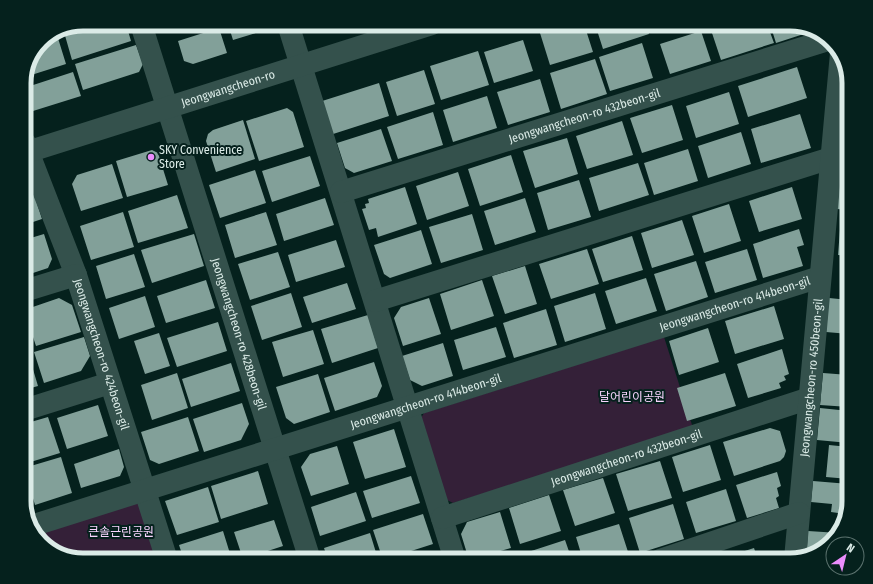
<svg xmlns="http://www.w3.org/2000/svg" width="873" height="584" font-family="'Fira Sans Condensed','Noto Sans KR',sans-serif">
	<style>
		.green { fill: #342038 }
		.building { fill: #82a099 }
		.lines { fill: none; stroke-linecap: round; stroke-linejoin: round }
		.minor { stroke: #34514c; stroke-width: 22 }
		.poi-dot { fill: #eb8dfc; stroke: #05211d; stroke-width: 1.5 }
		.labels { text-anchor: middle; stroke-width: 4; stroke-linejoin: round; paint-order: stroke }
		.street-label { font-size: 12px; fill: #dbebe7; stroke: #05211d }
		.poi-label { font-size: 12px; fill: #dbebe7; stroke: #05211d; text-anchor: start }
		.park-label { font-size: 12px; fill: #f8d4fe; stroke: #05211d }
		.rim { fill: none; stroke: #dbebe7; stroke-width: 5 }
	</style>
	<rect width="100%" height="100%" fill="#05211d"/>
	<path class="green" d="M664 337 693 428 453 503 443 498 418 423 424 413Z
		M139 498 158 560H83L50 550 33 532Z"/>
	<path class="building" d="M83 24H126L131 41 72 60 64 32Z
		M228 24H278L279 26 233 40Z
		M568 24H584L593 52 550 65 540 33Z
		M595 24H646L649 34 603 49Z
		M709 24H767L774 43 721 60Z
		M770 24H790L813 31 776 43Z
		M219 28 227 53 193 64 184 61 178 41Z
		M701 31 711 61 670 74 660 44Z
		M57 35 66 64 25 77 42 41Z
		M523 40 533 71 494 83 484 52Z
		M642 43 653 78 610 91 599 57Z
		M136 45 143 64 139 72 83 90 75 64Z
		M478 51 489 85 441 100 430 66Z
		M595 59 607 94 561 109 550 73Z
		M797 67 807 98 748 117 738 86Z
		M424 70 435 104 397 116 386 82Z
		M73 72 81 96 33 111 26 107 24 88Z
		M540 79 550 112 508 125 497 92Z
		M379 83 389 116 330 135 319 102Z
		M729 92 739 124 696 138 686 106Z
		M487 96 497 128 453 142 443 110Z
		M672 105 683 140 642 153 630 118Z
		M287 108 293 112 304 147 259 161 246 121Z
		M433 112 443 145 398 159 387 127Z
		M800 114 811 148 761 163 751 129Z
		M243 120 255 159 216 172 206 141 208 134 213 130Z
		M622 121 633 155 587 169 576 136Z
		M381 129 392 161 354 173 345 168 337 143Z
		M741 132 751 164 708 178 698 146Z
		M567 138 578 174 535 188 523 151Z
		M688 149 698 181 654 195 644 163Z
		M152 150 158 153 168 185 127 197 116 161Z
		M511 155 523 192 480 206 468 169Z
		M310 156 320 186 272 202 262 171Z
		M638 163 649 195 599 211 589 178Z
		M112 164 123 198 81 211 72 184 77 175Z
		M255 170 266 203 220 218 209 185Z
		M841 171 849 172V210L837 209Z
		M458 172 469 206 427 220 416 186Z
		M579 180 591 217 548 230 537 193Z
		M405 187 417 224 378 237 376 228 369 230 362 209 366 208 365 204 369 203 368 199Z
		M792 187 802 219 759 232 749 201Z
		M32 188 42 219 24 225V191Z
		M177 195 188 228 138 243 128 211Z
		M325 198 334 225 284 241 276 214Z
		M525 198 536 232 495 245 484 211Z
		M729 204 741 241 704 253 692 216Z
		M123 212 134 247 91 260 80 226Z
		M266 212 277 245 235 258 225 225Z
		M472 214 483 250 441 263 429 227Z
		M841 217H849V256L838 255Z
		M682 220 694 255 652 268 641 233Z
		M799 229 804 245 797 247 803 266 763 278 753 244Z
		M421 230 432 264 390 278 384 274 374 245Z
		M44 234 52 259 48 268 24 276V240Z
		M194 234 204 266 152 283 141 250Z
		M632 236 643 270 603 282 592 249Z
		M336 240 345 267 296 282 288 255Z
		M587 249 599 284 551 299 539 264Z
		M747 249 757 280 715 293 705 262Z
		M278 252 290 287 250 300 238 264Z
		M134 254 145 287 106 299 96 266Z
		M696 261 708 297 666 311 654 274Z
		M525 266 537 304 505 314 492 276Z
		M646 278 657 311 616 324 605 291Z
		M206 280 215 308 166 323 157 296Z
		M482 280 494 316 451 330 440 294Z
		M347 283 356 309 312 323 303 297Z
		M291 293 302 327 262 340 251 306Z
		M595 293 606 329 565 342 554 306Z
		M145 296 155 327 119 339 109 308Z
		M59 298 72 305 81 332 36 346 24 310Z
		M429 298 441 334 403 346 394 318 401 307Z
		M829 298 849 300V334L826 332Z
		M774 306 784 339 735 354 725 321Z
		M546 309 557 345 514 358 503 323Z
		M368 315 378 348 332 363 321 329Z
		M218 322 227 351 177 367 167 338Z
		M496 327 506 357 463 370 454 340Z
		M708 328 719 362 679 375 669 341Z
		M313 330 324 364 283 377 272 342Z
		M159 333 170 366 145 374 134 341Z
		M84 337 90 356 81 371 44 383 34 352Z
		M443 343 453 376 422 386 410 380 402 356Z
		M782 349 789 374 784 376 786 380 779 383 781 388 748 398 737 364Z
		M29 356 38 386 24 390V357Z
		M374 362 382 386 377 397 335 411 324 378Z
		M231 363 240 391 191 407 182 379Z
		M177 373 188 408 152 420 141 385Z
		M725 373 736 406 687 421 677 388Z
		M823 373 849 375V407L820 405Z
		M318 374 330 412 294 424 286 418 276 387Z
		M242 403 249 424 241 440 204 452 193 419Z
		M98 405 108 436 67 449 57 418Z
		M820 408 849 411V443L817 440Z
		M48 417 60 453 24 464V424Z
		M188 417 199 451 159 464 150 460 141 432Z
		M770 428 780 431 786 451 784 457 780 461 734 476 723 442Z
		M394 429 406 467 365 479 353 442Z
		M710 445 721 480 683 492 672 457Z
		M829 445 849 447V479L826 477Z
		M337 446 349 484 311 496 301 467 310 454Z
		M119 449 124 467 120 476 81 488 74 464Z
		M61 457 72 493 35 505 24 468Z
		M660 461 672 498 628 511 616 474Z
		M258 471 268 504 221 519 211 486Z
		M777 472 781 486 777 488 779 496 776 498 779 508 747 518 736 485Z
		M411 476 420 503 372 518 363 491Z
		M603 478 615 513 575 526 563 490Z
		M813 481 849 484V501L845 514 831 512 832 504 811 502Z
		M208 487 219 522 177 535 165 501Z
		M726 489 736 521 696 533 686 502Z
		M24 492 29 505 25 506 24 504Z
		M356 492 366 521 320 536 311 507Z
		M549 495 561 531 520 544 509 508Z
		M673 504 684 539 640 553 629 518Z
		M500 512 511 548 469 560 461 534 467 522Z
		M423 514 433 544 383 560 373 530Z
		M274 520 283 546 243 559 234 532Z
		M619 524 630 558 623 560H583L576 537Z
		M223 531 232 560H184L179 545Z
		M808 531 839 533 821 550 807 548Z
		M370 533 378 559 328 560 324 548Z
		M565 540 572 560H524L522 554Z
		M754 548 758 560H717Z
		M430 551 433 560H403Z"/>
	<g class="lines">
		<g class="minor">
			<path id="s1" d="M141 24 310 560"/>
			<path d="M288 24 455 560"/>
			<path id="s2" d="M24 141 76 275 167 560"/>
			<path id="s3" d="M24 153 432 24"/>
			<path id="s4" d="M341 192 828 40"/>
			<path d="M24 291 76 275"/>
			<path d="M375 301 831 158"/>
			<path d="M24 410 110 383"/>
			<path id="s5" d="M442 518 810 398"/>
			<path id="s6" d="M31 526 820 277"/>
			<path id="s7" d="M795 559 841 53"/>
			<path d="M660 560 799 513"/>
		</g>
	</g>
	<circle class="poi-dot" cx="151" cy="157" r="4"/>
	<g class="labels">
		<g class="street-label">
			<text dy="4" stroke="none"><textPath href="#s3" startOffset="214">Jeongwangcheon-ro</textPath></text>
			<text dy="4" stroke="none"><textPath href="#s4" startOffset="255">Jeongwangcheon-ro 432beon-gil</textPath></text>
			<text dy="4" stroke="none"><textPath href="#s6" startOffset="738">Jeongwangcheon-ro 414beon-gil</textPath></text>
			<text dy="4" stroke="none"><textPath href="#s1" startOffset="325">Jeongwangcheon-ro 428beon-gil</textPath></text>
			<text dy="4" stroke="none"><textPath href="#s2" startOffset="227">Jeongwangcheon-ro 424beon-gil</textPath></text>
			<text dy="4" stroke="none"><textPath href="#s7" startOffset="182">Jeongwangcheon-ro 450beon-gil</textPath></text>
			<text dy="4" stroke="none"><textPath href="#s6" startOffset="414">Jeongwangcheon-ro 414beon-gil</textPath></text>
			<text dy="4" stroke="none"><textPath href="#s5" startOffset="194">Jeongwangcheon-ro 432beon-gil</textPath></text>
		</g>
		<g class="poi-label">
			<text x="159" y="154">SKY Convenience<tspan x="159" dy="14">Store</tspan></text>
		</g>
		<g class="park-label">
			<text x="632" y="401">달어린이공원</text>
			<text x="121" y="536">큰솔근린공원</text>
		</g>
	</g>
	<path d="M0 0H873V584H0ZM83 31H790A52 52 0 0 1 842 83V501A52 52 0 0 1 790 553H83A52 52 0 0 1 31 501V83A52 52 0 0 1 83 31Z" fill="#05211d" fill-rule="evenodd"/>
	<path class="rim" d="M83 31H790A52 52 0 0 1 842 83V501A52 52 0 0 1 790 553H83A52 52 0 0 1 31 501V83A52 52 0 0 1 83 31Z"/>
	<g transform="translate(845 556) rotate(35)"><circle r="19" fill="#05211d" stroke="#5b726e"/>
	<path d="M0-3L7 15L0 10L-7 15Z" fill="#eb8dfc"/>
	<text y="-6" font-size="11" font-weight="bold" text-anchor="middle" fill="#dbebe7">N</text>
	</g>
</svg>
